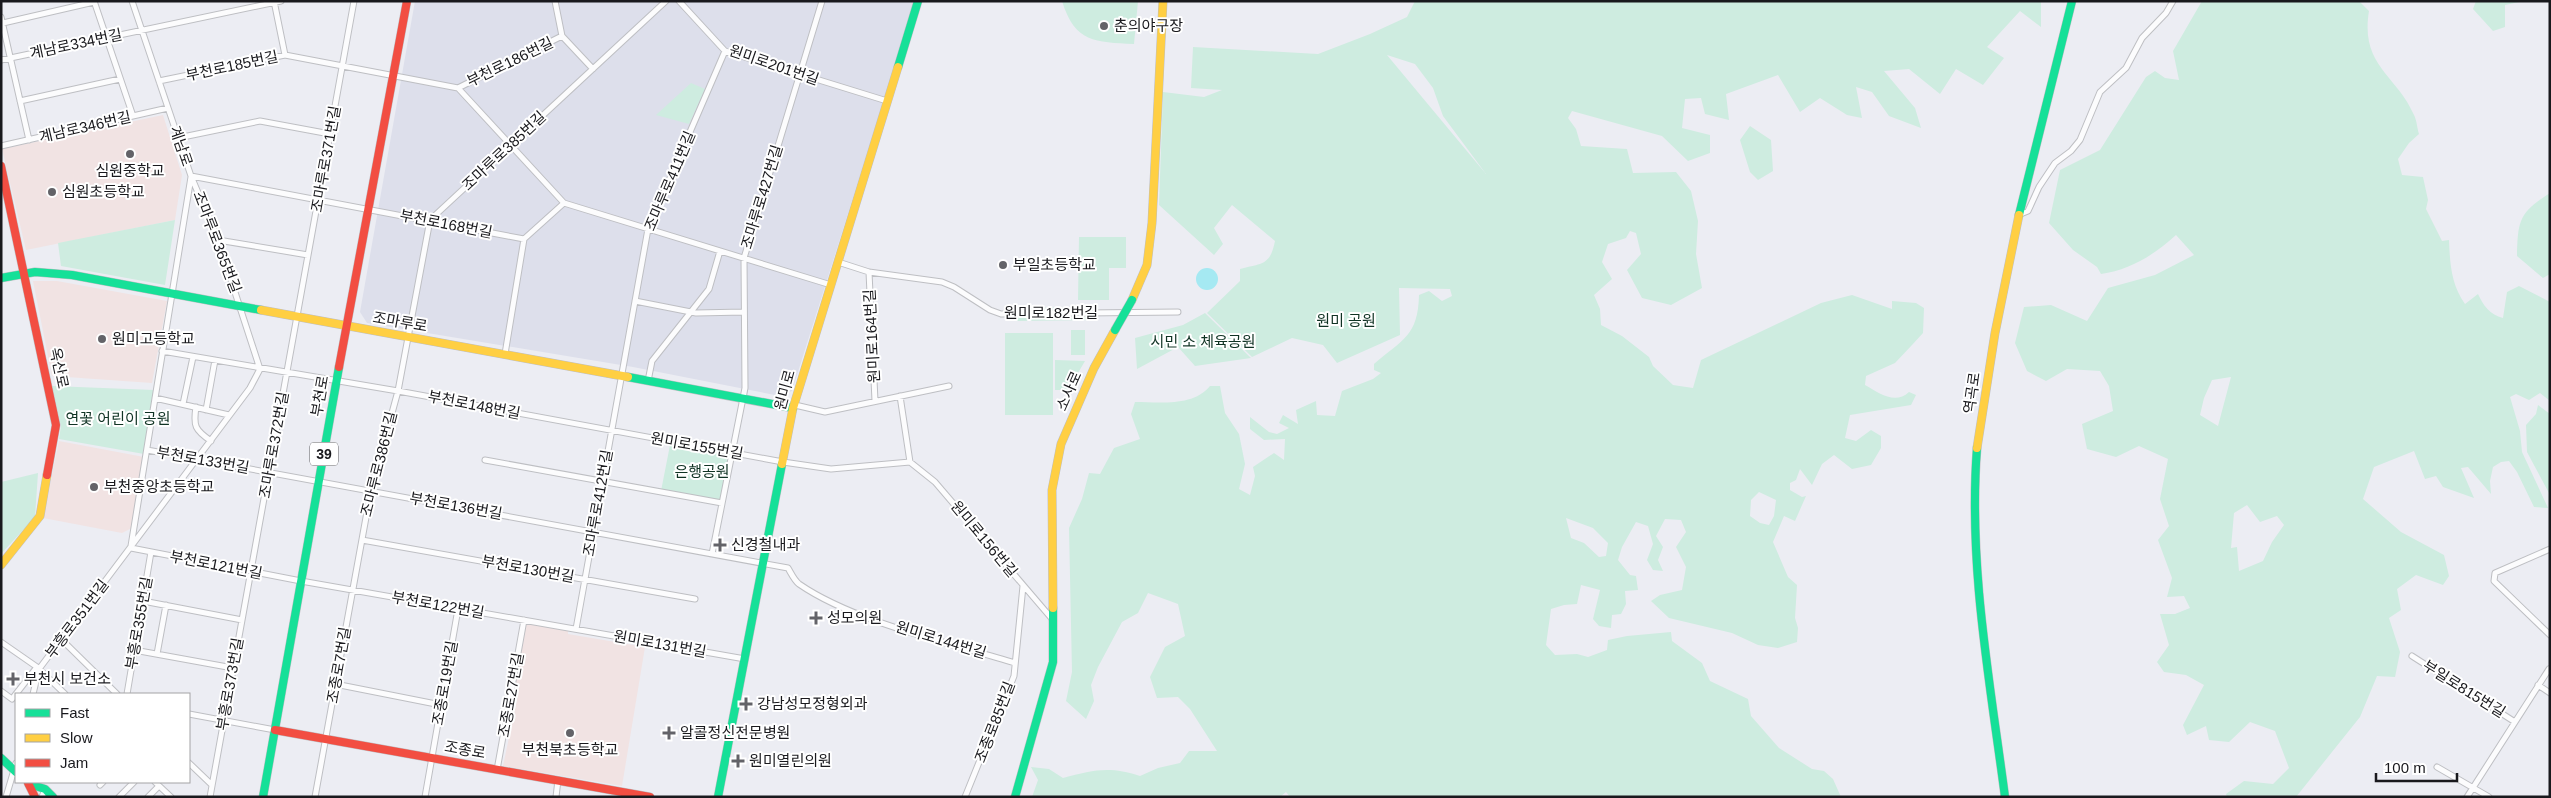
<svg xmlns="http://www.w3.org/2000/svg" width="2551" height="798" font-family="Helvetica,'Noto Sans KR',sans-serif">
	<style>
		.built { fill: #dddfeb }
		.education { fill: #f1e3e3 }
		.green { fill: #ceece0; fill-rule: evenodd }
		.water { fill: #a5e9f2 }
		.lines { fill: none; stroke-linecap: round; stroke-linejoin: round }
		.street-casing { stroke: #bebfc3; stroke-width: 7 }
		.fast-casing { stroke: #bebfc3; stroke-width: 9 }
		.slow-casing { stroke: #bebfc3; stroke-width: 9 }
		.jam-casing { stroke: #bebfc3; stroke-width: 9 }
		.street { stroke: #fcfcfd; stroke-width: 5 }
		.fast { stroke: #16e098; stroke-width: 8 }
		.slow { stroke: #ffcf43; stroke-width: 8 }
		.jam { stroke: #f24e42; stroke-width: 8 }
		.fast-bridge-casing { stroke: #bebfc3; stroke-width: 9; stroke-linecap: butt }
		.fast-bridge { stroke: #16e098; stroke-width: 8 }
		.poi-dot { fill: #636368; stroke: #fff; stroke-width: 2 }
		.labels { text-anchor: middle; stroke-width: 4; stroke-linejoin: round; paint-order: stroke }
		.shield { fill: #fff; stroke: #5e5e61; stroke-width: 1 }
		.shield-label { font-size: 14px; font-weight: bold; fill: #19191d }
		.poi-label { font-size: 15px; fill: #19191d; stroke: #fff; text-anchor: start }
		.street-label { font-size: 15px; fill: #19191d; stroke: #fff }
		.park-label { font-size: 15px; fill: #103324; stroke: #fff }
	</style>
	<rect width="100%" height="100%" fill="#ecedf3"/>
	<path class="built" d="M415 1H915L792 391 780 396 633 367 367 323 360 312Z"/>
	<path class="education" d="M163 115 182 175 175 220 26 250 2 149Z
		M33 281H57L167 301 152 383 52 376Z
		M59 441 144 457 132 528 122 533 43 518Z
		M524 620 568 628V634L645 647 622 786 503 766 518 695 511 694Z"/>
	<path class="green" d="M1062 1H1138L1134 44C1095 42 1075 43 1062 1Z
		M1415 1H2041V27L2020 11 1987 47 2004 58 1983 85 1956 69 1940 94 1909 69 1884 71 1915 108 1921 128 1889 116 1872 92 1856 87 1862 118 1847 115 1820 98 1800 112 1778 75 1726 94 1729 120 1705 114 1701 98 1685 99 1682 128 1710 135V153L1688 161 1662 136 1572 111 1568 118 1576 129 1581 146 1627 149 1633 173 1676 172 1691 191 1698 221 1696 254 1702 288 1671 305 1642 298 1627 270 1641 254 1636 233 1630 231 1626 238 1608 244 1602 262 1612 279 1594 295 1600 309 1601 325 1622 336 1649 357 1653 366 1673 385 1693 388 1701 360 1821 303 1852 295 1892 309V301L1916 303 1924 308 1923 333 1912 345 1895 363 1866 376 1865 385C1879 393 1895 405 1909 392L1916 395 1911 405 1850 415 1845 438 1856 441 1871 430 1881 436V448L1871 465 1852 469 1834 455 1822 464 1812 485 1800 469 1796 480 1790 483V490L1802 497 1806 496 1795 521 1784 516 1773 542 1788 577 1797 585 1795 618 1798 628 1797 642 1778 648 1758 645 1732 633 1669 618 1651 601 1660 595 1682 590 1686 567 1676 547 1686 532 1681 520 1665 519 1656 536 1663 547 1658 560 1663 571 1653 570 1647 560 1653 544 1648 526 1636 522 1622 547 1618 560 1630 575 1636 576 1638 590 1625 591 1626 604 1621 614 1612 615 1611 628 1599 626 1593 619 1600 590 1581 585 1577 604 1564 605 1551 609 1546 645 1555 655 1577 654 1588 657 1607 650 1608 640 1627 636 1671 632 1672 641 1702 663 1710 681 1748 699 1751 716 1779 748 1812 769 1824 771 1833 779 1841 797H1290L1286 792 1280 797H1032L1038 780 1031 767 1049 769 1063 778C1093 770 1110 766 1140 776L1158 768 1180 763 1189 751H1217L1190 709 1178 697 1157 698 1150 677 1165 647 1185 636 1178 604 1148 593 1138 613 1122 622 1098 667 1091 685 1094 701 1086 719 1066 701 1072 672 1069 528 1082 499 1089 473 1100 474 1114 448 1140 439 1131 414 1135 402C1159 402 1193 407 1210 386H1220L1225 413 1239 434 1245 464 1239 489 1250 495 1255 476 1253 467 1274 453 1284 460 1285 439 1264 440 1250 429V417L1269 432 1277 434 1289 428 1279 423 1283 415 1298 424 1296 410 1316 401 1317 415 1335 416 1342 391 1373 379 1381 373 1374 370V364C1403 339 1418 336 1419 295L1429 291 1442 301 1452 296 1450 289 1399 288 1400 335 1337 363 1323 345 1292 338 1252 357 1207 313 1240 281V269C1262 263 1270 266 1275 241L1232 205 1214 228 1223 244 1214 255 1159 205 1163 92 1204 97 1222 90 1191 88 1193 47 1318 54 1370 34 1407 17ZM1387 55 1415 64 1433 88 1443 116 1486 174ZM1759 492 1776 500 1774 516 1769 525 1760 523 1750 516 1751 500ZM1566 518 1593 528 1608 543 1606 556 1599 557 1584 543 1571 538Z
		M2202 1H2359L2369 11C2360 66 2396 74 2414 115 2417 121 2417 128 2419 134L2409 143 2398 159 2402 175 2423 177 2428 200 2426 209 2442 241 2449 240C2450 264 2451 284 2465 304L2478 294C2483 305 2490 315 2503 318L2507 292 2519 286 2550 302V401L2540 393 2529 400 2516 394 2510 397 2520 431 2522 452 2548 508 2534 507 2517 472 2509 461 2501 462 2493 467 2490 481 2491 494 2468 467 2461 468 2474 498 2443 487 2436 476 2425 479 2414 451 2374 467 2363 499 2401 532 2444 555 2449 576 2443 585 2416 575 2397 589 2401 610 2389 618 2400 652 2395 677 2377 676 2360 717 2296 797H2227L2226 794 2244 781 2273 784 2289 768 2275 731 2250 722 2229 742 2209 740 2206 726 2187 735 2183 725 2204 685 2186 675 2164 672 2157 662 2169 645 2160 614H2175L2190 608 2184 596 2167 597 2172 578 2158 540 2169 526 2160 499 2168 459 2139 446 2116 457 2087 449 2082 424 2113 411 2109 386 2100 371 2067 369 2046 381 2027 371 2015 343 2024 307 2051 305 2087 321 2108 288 2155 275 2194 255 2176 235C2154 255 2130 270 2101 274L2097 267 2073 250 2049 223 2060 170 2100 150 2146 77 2155 71 2165 78 2179 80 2173 51ZM2231 377 2218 426 2200 415 2204 398 2212 380ZM2247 505 2260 522 2277 516 2284 525 2272 542 2263 561 2239 571 2237 547 2231 548 2234 513Z
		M2476 1H2524L2505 5V27L2493 31 2473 9Z
		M691 83 705 89 689 124 656 115Z
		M1750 126 1771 140 1773 171 1758 180 1750 172 1740 140Z
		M2550 193V274L2543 278 2517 256C2518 220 2519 213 2550 193Z
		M175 220 165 285 61 266 58 243Z
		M1079 237H1126V268H1109V300H1078Z
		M1094 307 1095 310 1012 311V308Z
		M1205 313 1251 358 1195 366 1178 347 1137 369 1135 338 1183 325Z
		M1094 316V320L1006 321V317Z
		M1071 330H1085V355H1071Z
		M1005 333H1053V415H1005Z
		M1055 360 1085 361 1068 390H1055Z
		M52 386 154 390 144 454 59 439 61 426Z
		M2538 405 2550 414V495L2527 452 2526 425 2536 414Z
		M671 440 732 452 722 503 661 491Z
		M38 473 35 517 1 554V482Z"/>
	<path class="water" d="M1196 279a11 11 0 1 1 22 0a11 11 0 1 1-22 0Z"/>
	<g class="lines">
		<g class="street-casing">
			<path id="street" d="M94 1 133 116
				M274 1 285 55
				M555 1 562 36 593 69
				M679 1 725 51 887 101
				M1 17 29 140
				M3 23 94 2
				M1 60 281 1
				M159 81 285 55 458 88 564 203
				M458 88 562 36
				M20 101 120 79
				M178 138 260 121 330 134
				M1 146 168 108
				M191 176 524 239
				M564 203 831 285
				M2018 215 2028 211 2039 187 2055 163 2071 151 2080 140 2100 92 2126 68 2142 38 2166 13 2173 1
				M218 240 308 255
				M838 262 869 272 942 282 954 287 990 310 1001 314 1178 312
				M869 272 875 401
				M635 301 696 313 744 312
				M162 351 398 391 783 462 831 469 910 462 935 482 1053 620
				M505 354 524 239 564 203
				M648 381 652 361 709 289 720 251
				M900 396 910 462
				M155 398 229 415
				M183 404 193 357
				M795 405 825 412 949 386
				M196 407C193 426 195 430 211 441
				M206 410 215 360
				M147 450 788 568C791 573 794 580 799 584 854 622 950 643 1015 663
				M485 460 722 503
				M362 540 695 599
				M131 546 191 177
				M131 548 301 581 745 659
				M2550 549 2495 573 2494 581 2550 635
				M712 554 745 388 744 258 822 1
				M143 601 242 620
				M576 629 648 229 725 51
				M62 640 117 694
				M1 642 37 667 65 694
				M134 650 233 668
				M157 654 166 605
				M2412 656 2515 722
				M335 684 441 705
				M2538 685 2550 693
				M1 691 12 699 37 667
				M33 694 39 669 250 388 260 369 218 240 191 176 132 1
				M127 694 151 552
				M189 714 275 730
				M189 763 212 785
				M2437 767 2489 797
				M497 770 524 620
				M155 782 171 797
				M100 785 103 782
				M6 797 16 763
				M42 797 45 789
				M119 797 134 782
				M148 797 159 786
				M210 797 354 1
				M315 797 371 490 398 391 430 220 666 1
				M425 797 458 609
				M556 797 558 780
				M965 797 1014 676 1023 586
				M2467 797 2549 669"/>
		</g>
		<g class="fast-casing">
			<path id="fast" d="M898 67 918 1
				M2019 215 2072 1
				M1 278 35 272 72 275 261 310
				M628 377 793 408
				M1977 448C1968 565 1990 682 2005 797
				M1 758 16 772
				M29 784 45 789 53 797
				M263 797 339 367
				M718 797 782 464
				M1015 797 1053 662V608"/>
		</g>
		<g class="slow-casing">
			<path id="slow" d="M1132 300 1147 265 1152 223 1163 1
				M261 310 628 377
				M1977 448 1995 333 2019 215
				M782 464 793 408 898 67
				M1 565 40 516 47 475
				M1053 608 1052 490 1061 444 1094 368 1115 330"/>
		</g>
		<g class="jam-casing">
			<path id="jam" d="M1 166 56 425 47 475
				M339 367 407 1
				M275 730 650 797
				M28 783 35 797"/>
		</g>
		<use href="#street" class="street"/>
		<use href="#fast" class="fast"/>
		<use href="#slow" class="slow"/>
		<use href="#jam" class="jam"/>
		<g class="fast-bridge-casing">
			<path id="fast-bridge" d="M1115 330 1132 300"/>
		</g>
		<use href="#fast-bridge" class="fast-bridge"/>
	</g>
	<g class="poi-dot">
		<circle cx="1104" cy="26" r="5"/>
		<circle cx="130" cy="154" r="5"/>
		<circle cx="52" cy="192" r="5"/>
		<circle cx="1003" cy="265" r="5"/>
		<circle cx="102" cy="339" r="5"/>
		<circle cx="94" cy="487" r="5"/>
		<path d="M717.5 537.5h5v5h5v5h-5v5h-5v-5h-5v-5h5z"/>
		<path d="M813.5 610.5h5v5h5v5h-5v5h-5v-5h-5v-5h5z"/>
		<path d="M10.5 671.5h5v5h5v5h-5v5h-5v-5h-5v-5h5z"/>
		<path d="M743.5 696.5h5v5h5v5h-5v5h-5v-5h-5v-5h5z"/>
		<circle cx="570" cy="733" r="5"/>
		<path d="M666.5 725.5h5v5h5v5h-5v5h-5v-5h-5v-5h5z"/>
		<path d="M735.5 753.5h5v5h5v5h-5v5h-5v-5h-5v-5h5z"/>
	</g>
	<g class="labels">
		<rect class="shield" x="310" y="442.5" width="28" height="23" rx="4"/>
		<g class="shield-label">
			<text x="324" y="459">39</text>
		</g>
		<g class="poi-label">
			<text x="1114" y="31">춘의야구장</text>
			<text x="130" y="176" text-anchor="middle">심원중학교</text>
			<text x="62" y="197">심원초등학교</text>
			<text x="1013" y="270">부일초등학교</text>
			<text x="112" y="344">원미고등학교</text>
			<text x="104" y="492">부천중앙초등학교</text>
			<text x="731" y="550">신경철내과</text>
			<text x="827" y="623">성모의원</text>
			<text x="24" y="684">부천시 보건소</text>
			<text x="757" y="709">강남성모정형외과</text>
			<text x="680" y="738">알콜정신전문병원</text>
			<text x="570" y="755" text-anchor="middle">부천북초등학교</text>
			<text x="749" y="766">원미열린의원</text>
		</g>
		<g class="street-label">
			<text transform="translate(76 44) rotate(-12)" y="5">계남로334번길</text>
			<text transform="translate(510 62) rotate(-26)" y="5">부천로186번길</text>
			<text transform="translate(774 65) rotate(19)" y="5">원미로201번길</text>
			<text transform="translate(232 66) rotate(-12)" y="5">부천로185번길</text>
			<text transform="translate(85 127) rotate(-13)" y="5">계남로346번길</text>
			<text transform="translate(181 146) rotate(71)" y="5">계남로</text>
			<text transform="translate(504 151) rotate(-43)" y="5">조마루로385번길</text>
			<text transform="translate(326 159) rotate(-80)" y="5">조마루로371번길</text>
			<text transform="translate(670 181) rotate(-67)" y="5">조마루로411번길</text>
			<text transform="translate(762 197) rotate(-73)" y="5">조마루로427번길</text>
			<text transform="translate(446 224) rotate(11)" y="5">부천로168번길</text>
			<text transform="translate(217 242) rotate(69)" y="5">조마루로365번길</text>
			<text x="1051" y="318">원미로182번길</text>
			<text transform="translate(400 322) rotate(10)" y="5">조마루로</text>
			<text transform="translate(872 336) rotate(-93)" y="5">원미로164번길</text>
			<text transform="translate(59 368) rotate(78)" y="5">옥산로</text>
			<text transform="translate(785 390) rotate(-75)" y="5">원미로</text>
			<text transform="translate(1069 391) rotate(-66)" y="5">소사로</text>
			<text transform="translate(1972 393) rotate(-82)" y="5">역곡로</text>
			<text transform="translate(320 396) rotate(-80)" y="5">부천로</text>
			<text transform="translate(474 405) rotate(11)" y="5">부천로148번길</text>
			<text transform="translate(274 445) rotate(-80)" y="5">조마루로372번길</text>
			<text transform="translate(697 446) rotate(10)" y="5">원미로155번길</text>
			<text transform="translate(203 460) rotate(10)" y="5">부천로133번길</text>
			<text transform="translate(379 464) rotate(-76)" y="5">조마루로386번길</text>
			<text transform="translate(598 503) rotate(-80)" y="5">조마루로412번길</text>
			<text transform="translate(456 506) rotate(10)" y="5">부천로136번길</text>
			<text transform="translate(984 539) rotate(50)" y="5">원미로156번길</text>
			<text transform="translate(216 565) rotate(11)" y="5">부천로121번길</text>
			<text transform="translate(528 569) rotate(10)" y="5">부천로130번길</text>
			<text transform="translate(438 605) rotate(10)" y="5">부천로122번길</text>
			<text transform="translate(77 619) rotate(-53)" y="5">부흥로351번길</text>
			<text transform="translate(139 623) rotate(-80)" y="5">부흥로355번길</text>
			<text transform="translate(941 640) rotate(17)" y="5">원미로144번길</text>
			<text transform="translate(660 644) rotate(10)" y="5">원미로131번길</text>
			<text transform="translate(339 665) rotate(-80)" y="5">조종로7번길</text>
			<text transform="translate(445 683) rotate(-80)" y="5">조종로19번길</text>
			<text transform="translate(230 684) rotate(-80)" y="5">부흥로373번길</text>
			<text transform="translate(2464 689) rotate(32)" y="5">부일로815번길</text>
			<text transform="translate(511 695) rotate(-80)" y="5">조종로27번길</text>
			<text transform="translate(995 722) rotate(-69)" y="5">조종로85번길</text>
			<text transform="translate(465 750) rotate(10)" y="5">조종로</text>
		</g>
		<g class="park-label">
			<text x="1346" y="326">원미 공원</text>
			<text x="1203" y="347">시민 소 체육공원</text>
			<text x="118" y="424">연꽃 어린이 공원</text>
			<text x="702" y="477">은행공원</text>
		</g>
	</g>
	<rect width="2551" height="798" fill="none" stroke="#19191d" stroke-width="5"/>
	<rect x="15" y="693" width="175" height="90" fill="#ffffff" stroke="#a3a3a5"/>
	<rect x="25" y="709" width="25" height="8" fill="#16e098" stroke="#a3a3a5"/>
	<text x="60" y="718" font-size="15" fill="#19191d">Fast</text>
	<rect x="25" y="734" width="25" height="8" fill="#ffcf43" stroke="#a3a3a5"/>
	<text x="60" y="743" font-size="15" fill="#19191d">Slow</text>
	<rect x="25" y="759" width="25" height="8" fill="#f24e42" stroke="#a3a3a5"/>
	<text x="60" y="768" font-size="15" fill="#19191d">Jam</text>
	<path d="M2376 773v8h81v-8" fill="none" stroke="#19191d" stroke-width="2.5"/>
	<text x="2384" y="773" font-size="15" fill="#19191d" stroke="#ffffff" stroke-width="4" paint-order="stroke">100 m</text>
</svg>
